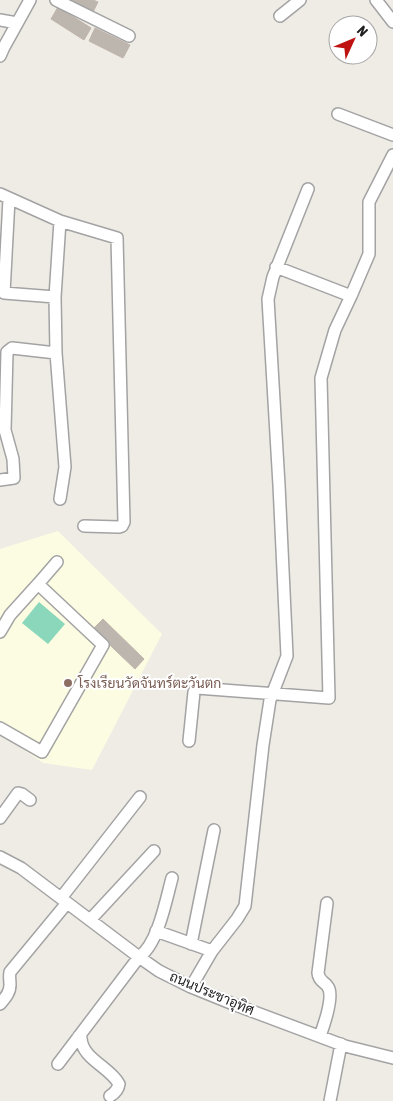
<svg xmlns="http://www.w3.org/2000/svg" width="393" height="1101" font-family="'Asap Condensed',Sarabun,sans-serif">
	<style>
		.education { fill: #fcfce2 }
		.pitch { fill: #8bd7bb }
		.building { fill: #bcb6af; stroke: #c0b4aa }
		.lines { fill: none; stroke-linecap: round; stroke-linejoin: round }
		.minor-casing { stroke: #a3a3a3; stroke-width: 14 }
		.minor { stroke: #fff; stroke-width: 11 }
		.education-dot { fill: #8d6e63; stroke: #fff; stroke-width: 2 }
		.labels { text-anchor: middle; stroke-width: 4; stroke-linejoin: round; paint-order: stroke }
		.education-label { font-size: 14px; fill: #785e54; stroke: #fff; text-anchor: start }
		.street-label { font-size: 14px; fill: #1f1f1f; stroke: #fff }
	</style>
	<rect width="100%" height="100%" fill="#efece6"/>
	<path class="education" d="M58 531 162 634 92 770 43 763 0 733V549Z"/>
	<path class="pitch" d="M39 602 65 624 48 644 22 623Z"/>
	<path class="building" d="M73 0H93L98 2 91 16 70 6Z
		M58 7 91 28 84 40 51 19Z
		M95 28 130 45 123 58 89 41Z
		M103 619 144 659 135 669 93 629Z"/>
	<g class="lines">
		<g class="minor-casing">
			<path id="minor" d="M56 0 129 36
				M376 0 393 22
				M280 16 300 0
				M0 20 17 23
				M0 56 4 47 30 0
				M338 114 393 135
				M0 194 60 221 117 238 124 522 122 526 119 527 84 526
				M9 199 4 293 55 297
				M276 267 351 296 369 254V202L393 155
				M0 480 14 478 13 459 5 430 7 352 12 348 56 353
				M60 499 65 467 56 353 55 297 60 221
				M38 584 57 562
				M0 632 10 615 38 584 103 645 42 752 0 728
				M189 741 194 692 197 688 329 698 321 378 335 330 351 296
				M0 818 18 793 22 794 30 800
				M0 857 21 868 139 957 159 971 191 987 233 1004 345 1046 393 1058
				M61 898 140 797
				M90 920 154 851
				M156 931 212 951
				M191 944 214 830
				M191 987 212 951 237 919 245 906 263 745 270 700 287 656 279 485 268 299 273 277 308 189
				M0 1004C5 998 10 993 10 985 10 980 9 977 10 972L67 903
				M79 1036 81 1038C82 1059 110 1067 119 1084 118 1090 115 1093 110 1096
				M320 1036C324 1025 333 1000 329 989 326 981 319 983 318 973L327 903
				M58 1064 139 957C158 944 166 900 172 878
				M330 1101 341 1044"/>
		</g>
		<use href="#minor" class="minor"/>
	</g>
	<circle class="education-dot" cx="68" cy="683" r="5"/>
	<g class="labels">
		<g class="education-label">
			<text x="78" y="688">โรงเรียนวัดจันทร์ตะวันตก</text>
		</g>
		<g class="street-label">
			<text transform="translate(212 993) rotate(23)" y="5">ถนนประชาอุทิศ</text>
		</g>
	</g>
	<g transform="translate(353 40) rotate(46)"><circle r="24" fill="#ffffff" stroke="#a5a5a5"/>
	<path d="M0-4L9 19L0 12L-9 19Z" fill="#be1311"/>
	<text y="-8" font-size="14" font-weight="bold" text-anchor="middle" fill="#1f1f1f">N</text>
	</g>
</svg>
